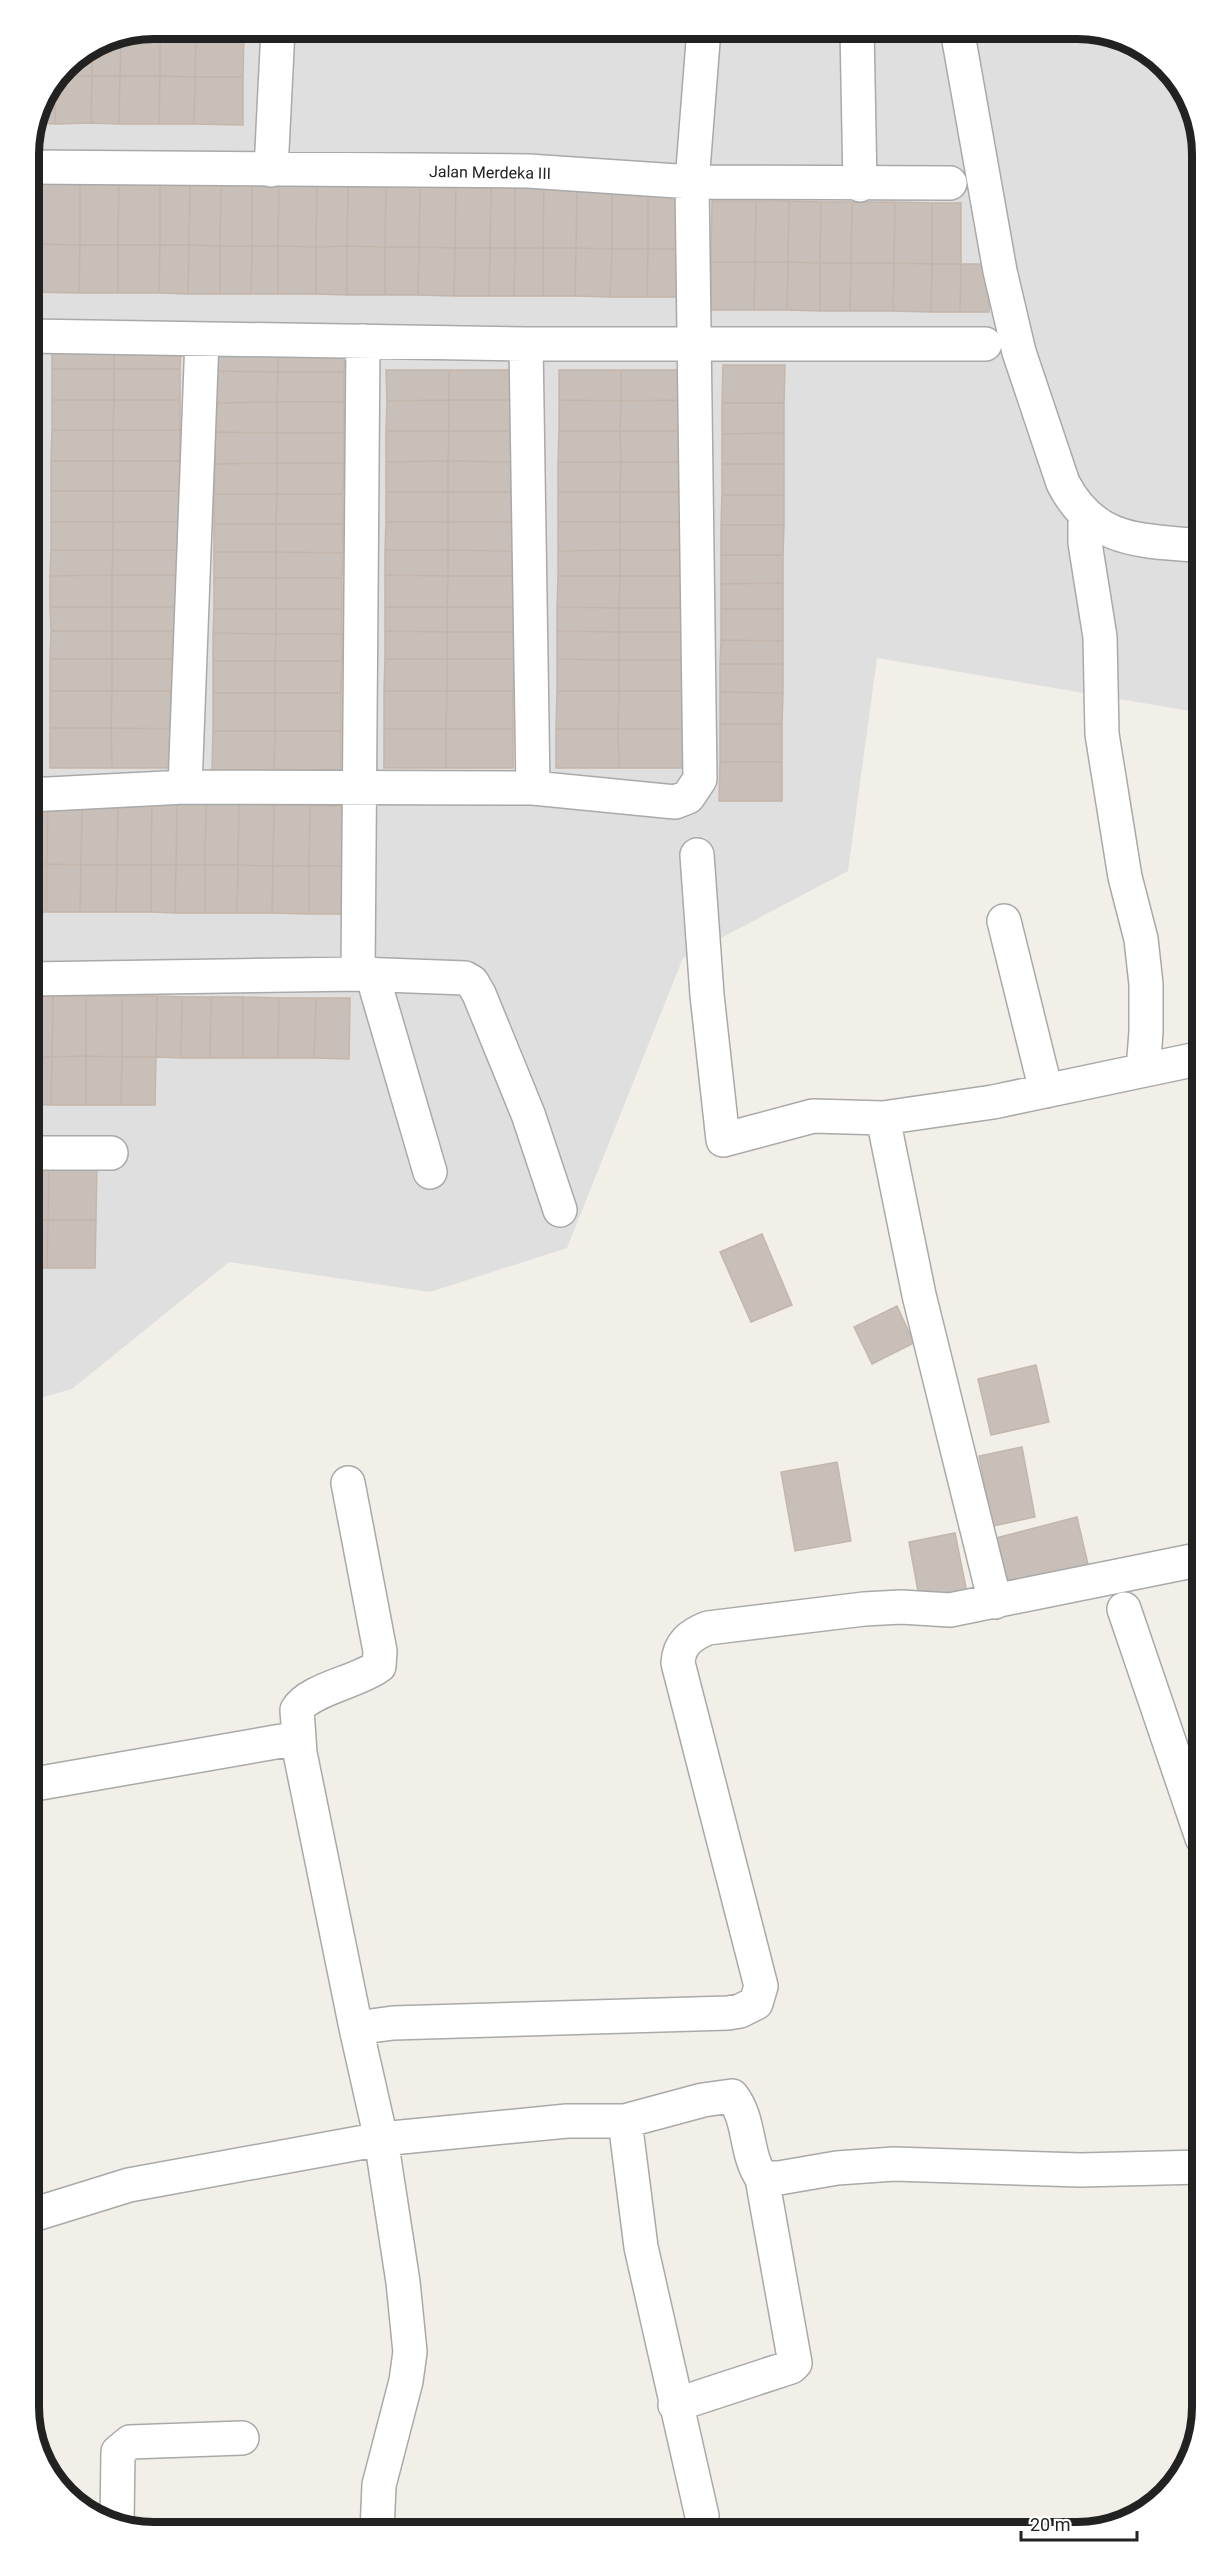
<svg xmlns="http://www.w3.org/2000/svg" width="1231" height="2561" font-family="Roboto,sans-serif">
	<style>
		.residential { fill: #e0dfdf }
		.building { fill: #c7bfb8; stroke: #c4b6ab; stroke-width: 1.5 }
		.lines { fill: none; stroke-linecap: round; stroke-linejoin: round }
		.minor-casing { stroke: #a9a9a9; stroke-width: 36 }
		.minor { stroke: #fff; stroke-width: 33 }
		.labels { text-anchor: middle; stroke-width: 4.5; stroke-linejoin: round; paint-order: stroke }
		.street-label { font-size: 16px; fill: #222; stroke: #fff }
		.rim { fill: none; stroke: #222; stroke-width: 8 }
	</style>
	<rect width="100%" height="100%" fill="#f2efe9"/>
	<path class="residential" d="M154 29H1085L1153 54 1193 106 1202 154V713L877 658 848 871 683 958 567 1248 430 1292 229 1262 72 1389 29 1401V146L41 99 66 65 106 38Z"/>
	<path class="building" d="M160 29V76H120L121 35Z
		M160 29H196L195 77 160 76Z
		M196 29H244L243 77H195Z
		M121 35 120 76H92V47L106 38Z
		M92 47V76L58 75 66 65Z
		M58 75 92 76 91 123 55 124V80Z
		M92 76H120L119 124 91 123Z
		M120 76H160L159 124H119Z
		M160 76 195 77 194 124H159Z
		M195 77H243V125L194 124Z
		M55 80V124L35 123 41 99Z
		M29 183H32V244H29Z
		M32 183 80 184V245L32 244Z
		M80 184H119L118 245H80Z
		M119 184H160V245H118Z
		M160 184 190 185 189 245H160Z
		M190 185H221L220 246 189 245Z
		M221 185H252V246H220Z
		M252 185H279L278 246H252Z
		M279 185H317L316 247 278 246Z
		M317 185 348 186 347 246 316 247Z
		M348 186H386L385 247 347 246Z
		M386 186 420 187 419 247H385Z
		M420 187H456L455 248 419 247Z
		M456 187H491L490 248H455Z
		M491 187H515V248H490Z
		M515 187H544L543 248H515Z
		M544 187 577 188 576 248H543Z
		M577 188H612V249L576 248Z
		M612 188H648V249H612Z
		M648 188H683L682 249H648Z
		M712 201H756L755 262H711Z
		M756 201H789L788 262H755Z
		M789 201 821 202 820 263 788 262Z
		M821 202H852L851 263H820Z
		M852 202H895L894 263H851Z
		M895 202 932 203V264L894 263Z
		M932 203H961V264H932Z
		M29 244H32L31 292H29Z
		M32 244 80 245 79 293 31 292Z
		M80 245H118V293H79Z
		M118 245H160L159 293H118Z
		M160 245H189L188 294 159 293Z
		M189 245 220 246V294H188Z
		M220 246H252L251 294H220Z
		M252 246H278V294H251Z
		M278 246 316 247V294H278Z
		M347 246 385 247V295H347Z
		M347 246V295L316 294V247Z
		M385 247H419L418 295H385Z
		M419 247 455 248 454 296 418 295Z
		M455 248H490L489 296H454Z
		M490 248H515L514 296H489Z
		M515 248H543V296H514Z
		M543 248H576L575 296H543Z
		M576 248 612 249 610 297 575 296Z
		M612 249H648L647 297H610Z
		M648 249H682V297H647Z
		M711 262H755L754 310H711Z
		M755 262H788L787 310H754Z
		M788 262 820 263V311L787 310Z
		M820 263H851L850 311H820Z
		M851 263H894L893 311H850Z
		M894 263 932 264 931 312 893 311Z
		M932 264H961L960 312H931Z
		M961 264H989V312H960Z
		M52 344H114V369H52Z
		M114 344H181L180 369H114Z
		M216 345 278 346V372L216 371Z
		M278 346H345L344 372H278Z
		M723 365H785L784 403H722Z
		M52 369H114V400H52Z
		M114 369H180V400H114Z
		M386 370H449V400L387 401Z
		M449 370H516L515 400H449Z
		M559 370H621V401L559 400Z
		M621 370H687V400L621 401Z
		M216 371 278 372 277 402 215 403Z
		M278 372H344V402H277Z
		M52 400H114L113 430H52Z
		M114 400H180V430H113Z
		M449 400V431H386L387 401Z
		M449 400H515V431H449Z
		M559 400 621 401 620 431H559Z
		M687 400V431H620L621 401Z
		M277 402H344V433H277Z
		M277 402V433L215 432V403Z
		M722 403H784V433L722 434Z
		M52 430H113V461H51Z
		M113 430H180V461H113Z
		M386 431H449L448 461 386 462Z
		M449 431H515L514 462 448 461Z
		M559 431H620L621 462H558Z
		M620 431H687V462H621Z
		M215 432 277 433V463L215 464Z
		M277 433H344V463H277Z
		M784 433V464H722V434Z
		M51 461H113V491H51Z
		M113 461H180V491H113Z
		M448 461V492H386V462Z
		M448 461 514 462 515 492H448Z
		M558 462H621L620 492H558Z
		M621 462H687V492H620Z
		M277 463H344L343 494H277Z
		M277 463V494H214L215 464Z
		M722 464H784V495H722Z
		M51 491H113V522H51Z
		M113 491H180L179 522H113Z
		M386 492H448V522H386Z
		M448 492H515V522H448Z
		M558 492H620V522H558Z
		M620 492H687V522H620Z
		M214 494H277L276 524H214Z
		M277 494H343V524H276Z
		M722 495H784V525H721Z
		M51 522H113V550H51Z
		M113 522H179V550H113Z
		M386 522H448V550H385Z
		M448 522H515L514 551 448 550Z
		M558 522H620V550L558 551Z
		M620 522H687L686 550H620Z
		M214 524H276V552H214Z
		M276 524H343V553L276 552Z
		M721 525H784L783 555H721Z
		M51 550H113L112 575 50 576Z
		M113 550H179V575H112Z
		M385 550H448V576L385 575Z
		M448 550 514 551V576H448Z
		M620 550V576H558V551Z
		M620 550H686V576H620Z
		M214 552H276V578H214Z
		M276 552 343 553 342 578H276Z
		M721 555H783V583L721 584Z
		M112 575V607H50V576Z
		M112 575H179V607H112Z
		M385 575 448 576 447 607H385Z
		M448 576H514V607H447Z
		M558 576H620L619 608 557 607Z
		M620 576H686V608H619Z
		M214 578H276V609H214Z
		M276 578H342V609H276Z
		M783 583V609H721V584Z
		M50 607H112V631H51Z
		M112 607H179V631H112Z
		M385 607H447V632L385 631Z
		M447 607H514V632H447Z
		M557 607 619 608V632L557 631Z
		M619 608H686V632H619Z
		M214 609H276V634L213 633Z
		M276 609H342V634H276Z
		M721 609H783V641L721 640Z
		M51 631H112V659H50Z
		M112 631H179V659H112Z
		M385 631 447 632V659H385Z
		M557 631 619 632V660L557 659Z
		M447 632H514V659H447Z
		M619 632H686V660H619Z
		M213 633 276 634 275 661H213Z
		M276 634H342V661H275Z
		M721 640 783 641V664H720Z
		M50 659H112V691H50Z
		M112 659H179L178 691H112Z
		M385 659H447V691H384Z
		M447 659H514L513 691H447Z
		M557 659 619 660V691H557Z
		M619 660H686L685 691H619Z
		M213 661H275V693H213Z
		M275 661H342L341 693H275Z
		M720 664H783V693L720 692Z
		M50 691H112L111 728H50Z
		M112 691H178V729L111 728Z
		M384 691H447L446 729H384Z
		M447 691H513V729H446Z
		M557 691H619L618 729H556Z
		M619 691H685V729H618Z
		M720 692 783 693 782 724H720Z
		M213 693H275V731H213Z
		M275 693H341V731H275Z
		M720 724H782V762H720Z
		M50 728H111L112 768H50Z
		M111 728 178 729V768H112Z
		M384 729H446V768H384Z
		M446 729H513V768H446Z
		M556 729H618L619 768H556Z
		M618 729H685V768H619Z
		M213 731H275L274 770H212Z
		M275 731H341V770H274Z
		M720 762H782V801H719Z
		M29 803H48L47 864H29Z
		M48 803H82L81 865 47 864Z
		M82 803H118L117 865H81Z
		M118 803 152 804 151 865H117Z
		M152 804H177L176 865H151Z
		M177 804H206L205 865H176Z
		M206 804H239L238 865H205Z
		M239 804 274 805 273 866 238 865Z
		M274 805H310L309 866H273Z
		M310 805 345 806 343 866H309Z
		M29 864H47L46 912H29Z
		M47 864 81 865 80 912H46Z
		M81 865H117L116 912H80Z
		M117 865H151V912H116Z
		M151 865H176L175 913 151 912Z
		M176 865H205V913H175Z
		M205 865H238L237 913H205Z
		M238 865 273 866 272 913H237Z
		M273 866H309V914L272 913Z
		M309 866H343V914H309Z
		M29 995 53 996 52 1057H29Z
		M53 996H86V1056L52 1057Z
		M86 996H122V1057L86 1056Z
		M122 996H157L156 1057H122Z
		M157 996 182 997 181 1058 156 1057Z
		M182 997H211L210 1058H181Z
		M211 997H243V1058H210Z
		M243 997 279 998 278 1058H243Z
		M279 998H316L314 1058H278Z
		M316 998H350L349 1059 314 1058Z
		M86 1056V1105H51L52 1057Z
		M86 1056 122 1057 121 1105H86Z
		M29 1057H52L51 1105 29 1104Z
		M122 1057H156L155 1105H121Z
		M29 1159H49L48 1220H29Z
		M49 1159 97 1160 96 1220H48Z
		M29 1220H48L47 1268H29Z
		M48 1220H96L95 1268H47Z
		M762 1234 792 1305 751 1322 720 1252Z
		M897 1306 914 1343 872 1364 854 1327Z
		M1036 1365 1049 1422 991 1435 978 1379Z
		M1022 1447 1035 1517 993 1526 979 1456Z
		M837 1462 851 1541 795 1551 781 1472Z
		M1077 1517 1090 1573 1011 1593 996 1538Z
		M955 1533 967 1593 920 1602 909 1542Z"/>
	<g class="lines">
		<g class="minor-casing">
			<path id="minor" d="M857 29 860 185
				M957 29 1000 271 1019 352 1063 483C1094 544 1142 540 1202 546
				M29 167 528 171 692 182 950 183
				M271 170 278 29
				M29 336 526 344H985
				M526 344 533 788
				M1085 516V543L1100 637 1102 734 1125 877 1141 939 1146 984V1032L1143 1070
				M185 787 202 339
				M29 795 185 787 533 788 675 802 688 797 700 779 692 182 704 29
				M697 855 707 995 723 1140 813 1116 883 1118 993 1102 1202 1058
				M1004 921 1046 1091
				M358 974 363 341
				M372 974 430 1172
				M29 979 358 974 465 978 472 982 479 994 528 1114 560 1210
				M883 1118 919 1295 995 1602
				M29 1153H111
				M348 1483 380 1651 379 1666C358 1682 309 1689 297 1710L300 1753 356 2028
				M1124 1609 1202 1838
				M29 1785 299 1738
				M625 2121 641 2247 702 2516
				M29 2216 129 2185 381 2139 567 2121H625L703 2100 732 2096C751 2120 745 2155 762 2178H779L837 2168 894 2164 1080 2170 1202 2167
				M675 2405 791 2367 795 2363 762 2178
				M117 2522 118 2452 130 2442 242 2438
				M377 2532 379 2485 406 2381 410 2352 403 2282 381 2139 356 2028 393 2023 728 2013 740 2011 756 2003 761 1986 678 1663C679 1644 690 1635 708 1628L864 1609 901 1607 950 1610 1202 1559"/>
		</g>
		<use href="#minor" class="minor"/>
	</g>
	<g class="labels">
		<g class="street-label">
			<text transform="translate(490 172) rotate(1)" y="6">Jalan Merdeka III</text>
		</g>
	</g>
	<path d="M0 0H1231V2561H0ZM154 39H1077A115 115 0 0 1 1192 154V2407A115 115 0 0 1 1077 2522H154A115 115 0 0 1 39 2407V154A115 115 0 0 1 154 39Z" fill="#fff" fill-rule="evenodd"/>
	<path class="rim" d="M154 39H1077A115 115 0 0 1 1192 154V2407A115 115 0 0 1 1077 2522H154A115 115 0 0 1 39 2407V154A115 115 0 0 1 154 39Z"/>
	<path d="M1021 2531v9h116v-9" fill="none" stroke="#222222" stroke-width="3"/>
	<text x="1030" y="2531" font-size="18" fill="#222222" stroke="#ffffff" stroke-width="4.5" paint-order="stroke">20 m</text>
</svg>
